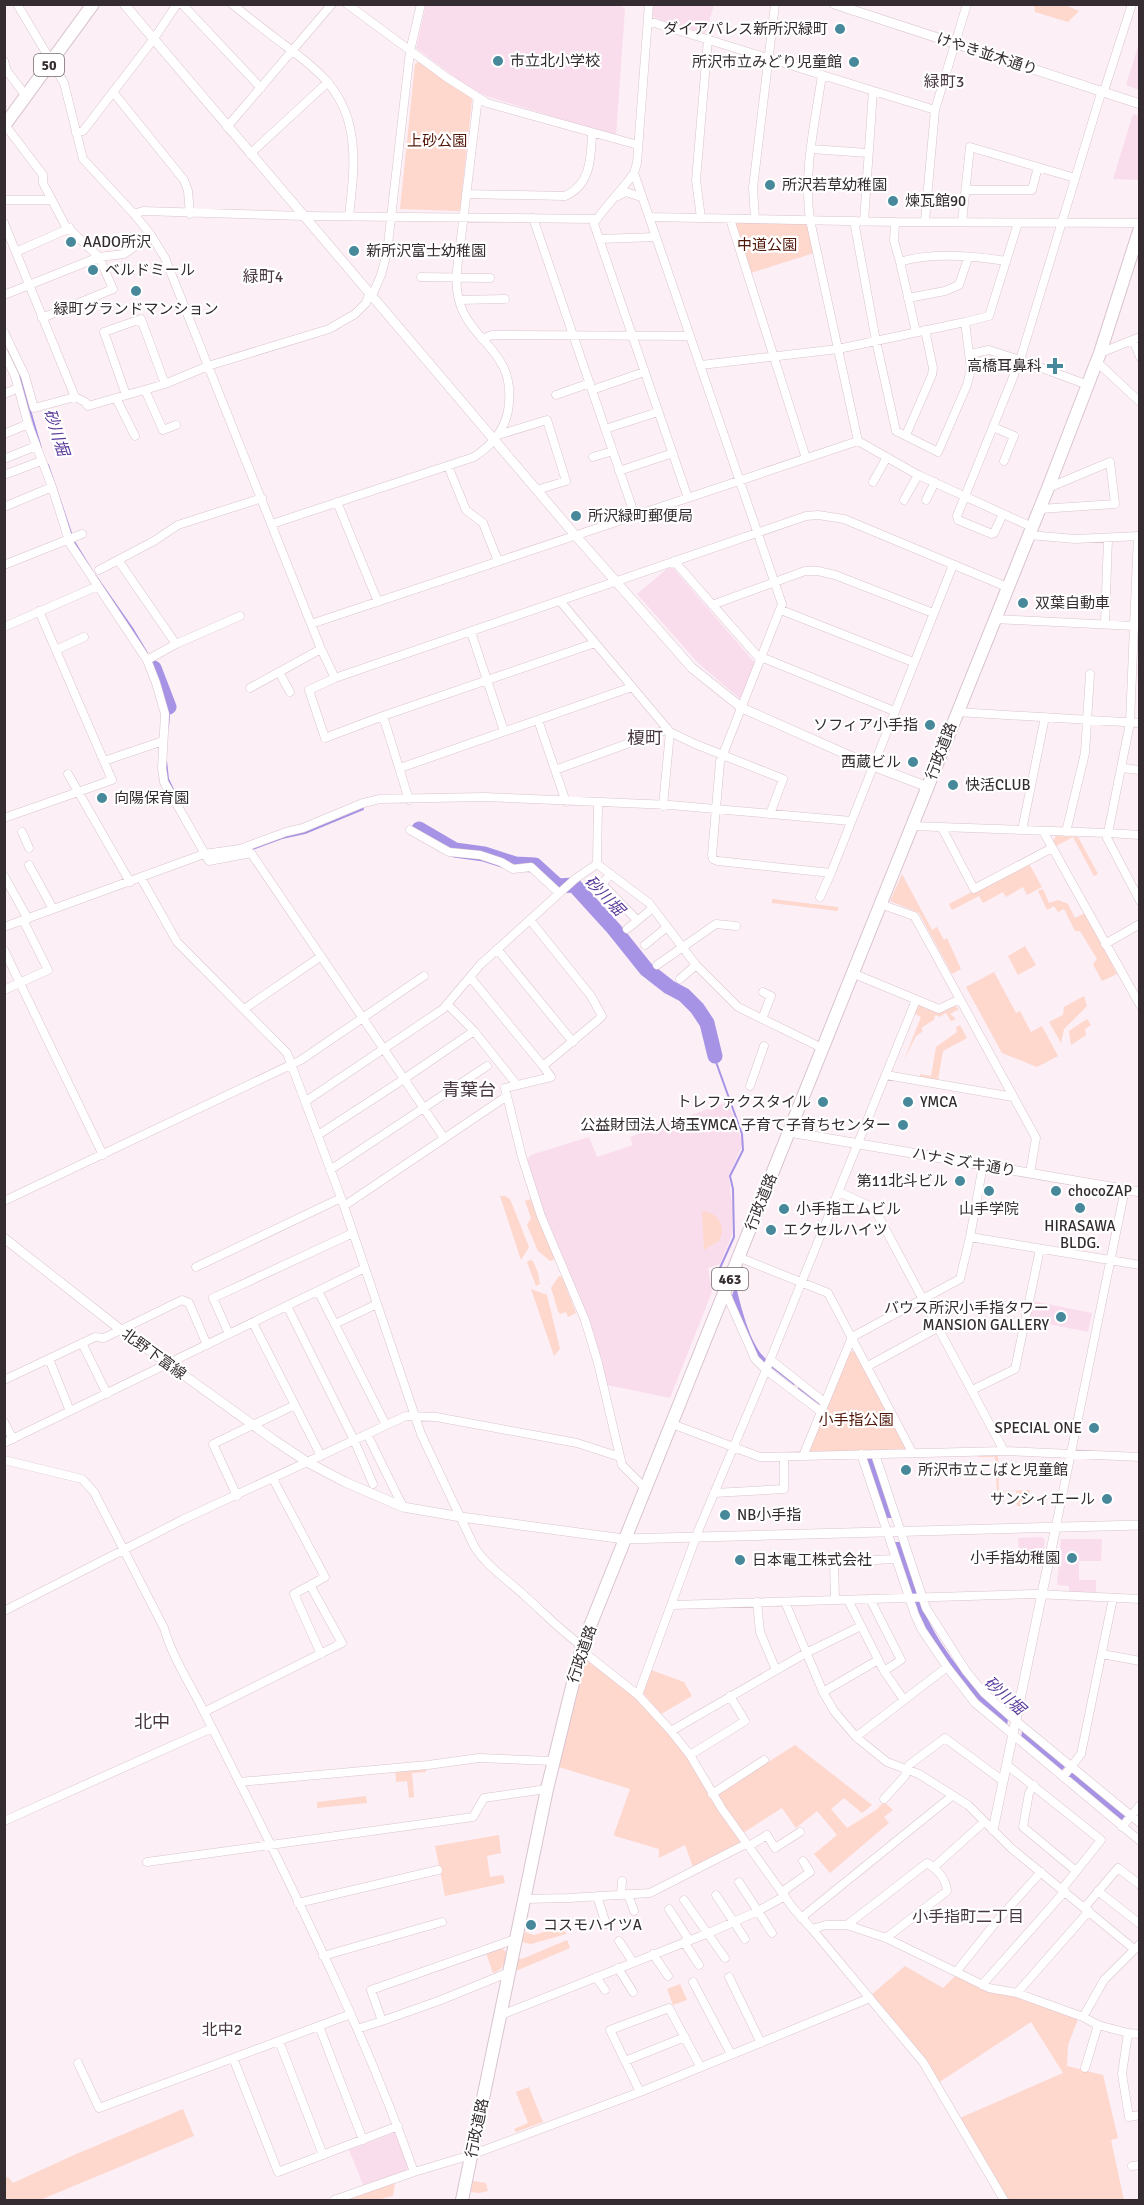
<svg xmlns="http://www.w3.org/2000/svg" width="1144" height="2205" font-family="Signika,'Noto Sans JP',sans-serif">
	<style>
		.built { fill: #fadded }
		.green { fill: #fed7cd }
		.water { fill: #a693e5 }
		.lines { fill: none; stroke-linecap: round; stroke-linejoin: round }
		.stream { stroke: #a693e5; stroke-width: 2 }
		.river { stroke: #a693e5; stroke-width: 15 }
		.minor-casing { stroke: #d9c4cf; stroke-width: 9 }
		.tertiary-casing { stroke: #d9c4cf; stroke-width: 10 }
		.primary-casing { stroke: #d9c4cf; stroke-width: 14 }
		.trunk-casing { stroke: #d9c4cf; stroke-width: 14 }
		.minor { stroke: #fff; stroke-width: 8 }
		.tertiary { stroke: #fff; stroke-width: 9 }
		.primary { stroke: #fff; stroke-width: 12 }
		.trunk { stroke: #fff; stroke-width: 12 }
		.poi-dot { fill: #47889b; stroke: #fff; stroke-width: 2 }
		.labels { text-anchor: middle; stroke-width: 4.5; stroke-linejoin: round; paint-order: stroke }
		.shield { fill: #fff; stroke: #716b6e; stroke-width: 1.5 }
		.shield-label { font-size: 14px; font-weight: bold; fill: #342c30 }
		.poi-label { font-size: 15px; fill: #342c30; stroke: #fff; text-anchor: start }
		.street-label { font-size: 15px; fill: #342c30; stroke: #fff }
		.park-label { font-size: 15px; fill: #511709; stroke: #fff }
		.neighbourhood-label { font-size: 16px; fill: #493842; stroke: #fff }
		.water-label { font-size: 16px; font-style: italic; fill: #5a3b9b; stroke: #fff }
		.quarter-label { font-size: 18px; fill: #493842; stroke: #fff }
	</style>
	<rect width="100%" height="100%" fill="#fceff6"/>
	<path class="built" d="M616 4 625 8 616 136 486 96 465 85 416 48 426 5Z
		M653 5V4L714 5 705 34 655 18 652 14Z
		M1139 43V90L1126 85Z
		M1133 114 1139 116V180L1113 179Z
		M668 568H673L755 663 744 696 739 698 699 664 637 594Z
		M728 1102 743 1143 729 1176 733 1213 732 1235 720 1264 708 1268 712 1292 670 1398 607 1385 552 1240 527 1160 531 1155 589 1137 597 1157 633 1145 630 1137Z
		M1033 1301 1092 1313 1088 1332 1029 1320Z
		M1042 1537 1045 1540 1041 1564H1019L1018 1538Z
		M1061 1539H1102L1101 1561H1079V1580H1096V1594L1069 1593V1586L1057 1585Z
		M396 2132 409 2170 364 2187 349 2150Z"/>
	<path class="green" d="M1034 5H1065L1079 11 1068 22 1035 12Z
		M420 61 449 84 470 96 472 100 460 210 458 211 400 209 415 64Z
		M738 222 805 223 808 225 814 253 751 273 735 225Z
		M1056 836 1078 837 1098 874 1094 876 1073 837 1056 846 1053 841Z
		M1028 862 1042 887 1027 895 1023 887 1006 897 1003 892 983 903 979 896 952 910 949 904Z
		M902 874 932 930 937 927 944 940 947 938 961 969 952 974 919 913 890 901Z
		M1043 889 1049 903 1058 900 1068 904 1075 918 1085 913 1117 974 1102 981 1093 964 1097 959 1080 931H1075L1064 909 1058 912 1054 906 1047 910 1038 891Z
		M772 899 838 907V911L772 903Z
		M1025 946 1036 965 1018 975 1008 956Z
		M994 972 1016 1013 1020 1011 1031 1032 1042 1026 1058 1056 1037 1067 1002 1053 966 987Z
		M1084 996 1087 1006 1064 1029 1061 1043 1049 1022 1063 1015 1064 1007Z
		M954 1005 959 1009 950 1014 956 1019 951 1021 946 1013 939 1017 936 1015 934 1017 935 1019 921 1028 923 1031 916 1036 904 1060 921 1017 915 1014 917 1007 921 1006 939 1013Z
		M1087 1019 1091 1025 1085 1029 1086 1035 1071 1045 1069 1031Z
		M960 1025 967 1038 943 1051 938 1080 920 1077V1074L931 1076 936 1047 957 1032 956 1027Z
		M500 1196H505L510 1199 529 1247 521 1260Z
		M531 1199 555 1259 550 1261 538 1251 527 1225 531 1218 525 1201Z
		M702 1211C718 1212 727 1227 719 1241L704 1250Z
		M530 1260 533 1261 538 1273 540 1284 536 1286 527 1262Z
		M559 1276 562 1277 576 1313 568 1317 566 1312 560 1314 558 1311 551 1288Z
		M531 1289 547 1295 560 1349 554 1356Z
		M855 1351 906 1446 905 1449 811 1453 809 1449 849 1352Z
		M998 1454 999 1491 1030 1490 1027 1506H1017L1016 1491 997 1492 995 1457H978V1455Z
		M586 1658 644 1703 687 1755 742 1842 693 1867 685 1845 659 1858V1849L615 1836 614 1834 630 1789 559 1767Z
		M651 1670 684 1682 692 1696 661 1714 643 1693Z
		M795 1745 872 1805 862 1813 844 1798 831 1809 847 1828 876 1810 884 1802 893 1810 884 1817 889 1823 830 1873 814 1854 837 1835 817 1811 796 1828 782 1808 743 1833 718 1797V1794Z
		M425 1766 426 1772 412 1773 414 1797 409 1798 407 1781 396 1782 395 1768Z
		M366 1796 367 1803 317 1808V1802Z
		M499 1835 501 1853 487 1856 490 1877 503 1875 505 1883 445 1896 435 1846Z
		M564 1926 566 1934 531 1944 522 1942 525 1932 534 1935Z
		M567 1940 570 1948 516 1971 518 1959H522Z
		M502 1948 506 1952C505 1963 504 1969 493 1973L486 1953Z
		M905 1966 943 1988 955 1976 1009 1992 1078 2019 1068 2045 1067 2066 1103 2075 1118 2138 1111 2140 1124 2200H1004L960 2118 1063 2073 1031 2022 938 2083 871 1995Z
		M680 1984 687 2000 673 2005 667 1989Z
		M529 2087 543 2122 516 2132 514 2129 528 2123 516 2092Z
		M183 2109 194 2136 40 2200H5V2178L8 2177 13 2183 74 2155Z
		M473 2181 486 2183 488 2191 479 2193 471 2192Z
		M395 2183 393 2196 376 2200H347Z"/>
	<path class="water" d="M736 1286C741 1307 750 1345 766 1359L764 1364 758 1360 738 1315 732 1295Z
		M865 1458H872L892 1518H885Z
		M894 1542H900L918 1594 911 1595Z
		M914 1602H921C935 1644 974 1690 1008 1719L1007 1726C967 1693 932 1650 914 1602Z
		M1022 1731 1065 1767 1061 1771 1021 1738Z
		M1072 1772 1125 1816 1121 1821 1068 1777Z"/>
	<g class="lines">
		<path class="stream" d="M9 351 21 379 41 448
			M48 465 72 536
			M75 543 92 571
			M95 575 132 628 147 653
			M168 727 169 715
			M166 761 168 779 177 798
			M250 850 282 838 305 833 363 809
			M716 1062 742 1134 743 1150 730 1176 733 1189 734 1237 719 1270
			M771 1366 794 1384
			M799 1388 820 1404"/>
		<path class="river" d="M154 668 169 707
			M419 829 455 850 484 854 515 864 535 865 558 886 574 885 614 929 646 969 669 987 684 995 697 1008 707 1023 715 1056"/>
		<g class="minor-casing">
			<path id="minor" d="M17 4 64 83 83 159 134 214 151 235 165 258 321 649 335 678
				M182 4 261 88
				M232 4C249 18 266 31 283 44 316 68 344 90 351 133 356 160 352 189 349 216
				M347 4 446 77 487 103 638 145
				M648 21 935 110
				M4 61 7 71 26 96
				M822 75C815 123 803 172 810 220L858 441
				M1104 91 1132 4
				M113 92 184 180 188 191 190 214
				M5 125 43 175V183L65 225 99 257 124 254 151 235
				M227 127 332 4
				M76 133 83 131 153 40 177 4
				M811 149 868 153
				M250 154 328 82
				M634 173 637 163 649 4
				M966 190H1032L1038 167
				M466 194 565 196C591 185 591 157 592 133
				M618 196 626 192 641 197
				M4 200H51
				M134 214 143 211 304 216 595 219
				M649 217 895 222 1140 223
				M533 218 635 516
				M701 218 696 180 708 39
				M730 219 806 458
				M755 219 753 188 775 4
				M864 221 873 91
				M925 221 935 110 967 4
				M895 222 894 241 900 262
				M962 222 970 147 1075 178
				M4 223 75 397 85 402 88 406 165 384 208 366 329 329 355 314 366 303 369 295
				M599 239 656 237
				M16 252 70 228
				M421 277 490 278
				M4 295 99 257 113 289 42 318
				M371 298 381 275 387 253 410 51 421 4
				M908 298 945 291 959 285 968 258
				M459 300 505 299
				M965 322 989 316 1018 223
				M4 332 25 376 34 408 75 397
				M916 332 900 262C931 252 974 256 1006 261
				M482 339 492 335 690 336
				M1133 340 1140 357
				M4 353 15 376 28 424 52 487 70 544 147 660 156 683 165 714 162 768 164 782 209 861 251 853 444 1138
				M1100 353 1140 337
				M970 354 989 350 1020 360 957 516 958 520 992 534 994 533 1003 514
				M1097 362 1140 402
				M701 365 838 349 965 322 971 369 967 385 938 452 896 431 876 341 854 221
				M1088 385 1020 360 1102 90
				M145 390 163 430 176 425
				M592 390 644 372
				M4 394 18 388
				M126 395 104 332 141 319 165 384
				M556 395 590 383
				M116 398 135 436
				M993 427 1014 436 1004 461
				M605 429 658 412
				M4 434 28 424
				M498 435 547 420 566 481 537 490
				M906 435 932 375 933 368 925 330
				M593 457 613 451
				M4 459 36 446
				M448 466 466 510 483 523 498 561
				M619 471 673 453
				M4 475 41 461
				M873 482 887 457
				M688 498 594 224C595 218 628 183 634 173L782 604 720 762 712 855 713 859 718 861 831 873 953 565
				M904 500 918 475
				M926 500 935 482
				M337 502 378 602
				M4 507 52 487
				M1040 509 1115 504 1110 462 1048 488
				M272 524 474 457C491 446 504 431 508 411 519 345 462 343 457 289 455 270 460 249 462 230 467 185 473 141 478 97
				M1029 535 1075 539 1140 536
				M1138 536 1134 626H1140
				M118 560 176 644
				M674 561 760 659H766L894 711
				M4 565 82 534
				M99 570 154 541 178 525 262 498
				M560 601 670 732 663 806
				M712 605 805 571H818L835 575 933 613
				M781 610 913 662
				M994 619 1134 626 1130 723 1108 833 1140 835
				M311 624 858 441 918 475 1032 527
				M1105 624 1108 538
				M4 627 98 586
				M471 632 504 731
				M56 650 84 637
				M147 660 176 644 240 616
				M279 672 290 692
				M250 688 321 649
				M957 712 1140 723
				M383 716 595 643
				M538 720 566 802
				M670 732 695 744 783 779 770 814
				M104 761 163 741
				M400 768 632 687
				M1121 768 1140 770
				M555 770 668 729
				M68 774 130 882
				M409 800 383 716 325 738 309 690 335 678 806 516 818 515 844 519 1007 587
				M4 818 112 780 39 611
				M912 826 1108 833 1107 838 1140 901
				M942 828 974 889 1052 848
				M410 830 449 852 480 855 501 862 513 869 531 867 559 893
				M1022 830 1045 717
				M1043 831 1140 1005
				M22 832 29 848
				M1066 832 1085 753 1090 674
				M597 864 649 903 696 965 738 1007 822 1048
				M597 864 598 803
				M29 865 53 909
				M611 874 602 884 637 920
				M4 876 28 919
				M141 878 177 942 287 1053 344 1206 421 1434 474 1546C486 1566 508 1580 525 1596 544 1613 561 1631 582 1646
				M820 897 831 873
				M880 904 914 916 916 919 1036 1138 1030 1173
				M4 927 204 854 240 849 286 832 303 828 363 803 380 799 484 797 670 805 851 821
				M627 929 653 908
				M1105 944 1140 924
				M645 945 667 927
				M497 949 573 1042
				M4 950 103 1155
				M657 965 716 924 736 926
				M852 973 939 1009 960 999
				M470 977 543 1066 598 1020 602 1016 591 996 530 920
				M680 979 696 965
				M4 990 48 970 23 920
				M447 1004 474 1031 517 1085
				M244 1009 320 957
				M762 1019 771 996 763 992
				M543 1066 551 1077 505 1088 522 1157 541 1216 585 1320 598 1363 622 1465 646 1489
				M886 1075 1013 1097
				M750 1086 764 1046
				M306 1101 443 1009 480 965 575 879 597 864
				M318 1135 404 1079 474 1031
				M330 1170 487 1066
				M839 1192 874 1208 1004 1451
				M4 1201 301 1060 424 976
				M344 1206 507 1096
				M970 1237 983 1165
				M738 1257 828 1293 912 1452
				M196 1267 341 1198
				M318 1291 386 1425
				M725 1291 755 1359 766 1370 820 1411
				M287 1306 354 1440 373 1484
				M253 1323 321 1456
				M335 1324 377 1304
				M229 1334 213 1298 353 1233
				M82 1343 107 1394
				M49 1359 70 1411
				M771 1360 824 1402
				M868 1366 939 1327
				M4 1380 95 1337 104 1338 182 1300 189 1303 207 1345
				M972 1390 1015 1369 1040 1249
				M4 1422 13 1439
				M672 1424 760 1457 1004 1451 1140 1457
				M367 1434 403 1507
				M4 1443 365 1268
				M861 1454 915 1615 922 1630 947 1667 975 1703 1140 1841
				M875 1454 926 1608 966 1671 984 1693 1010 1716 1140 1823
				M803 1456 852 1337 960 1279 970 1237 1140 1265
				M4 1460 82 1479 94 1492 164 1628C173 1659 191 1685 205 1714 221 1745 236 1776 252 1807 311 1926 370 2047 414 2172
				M273 1479 325 1577 294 1594 321 1654
				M714 1493 784 1489V1457
				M237 1496 213 1444 295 1405
				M1056 1526 1125 1189
				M870 1599 901 1660 884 1671
				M835 1600 834 1562 895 1559
				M848 1600 884 1671 904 1700
				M757 1602 760 1632 776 1670
				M785 1602 823 1692 834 1711 856 1737 887 1762 919 1774 968 1805 1011 1848 1134 1949
				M672 1605 1036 1594 1140 1599
				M4 1611 182 1520 406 1416 436 1417 577 1443 620 1457
				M581 1650 638 1695 671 1731 690 1755 722 1809 793 1908 812 1929 923 2062 1004 2200
				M1102 1654 1140 1661
				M823 1692 878 1660
				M638 1695 699 1529 766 1370 916 1000
				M204 1712 342 1643 310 1585
				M671 1731 806 1653 861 1626
				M856 1737 947 1667
				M690 1755 745 1721 730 1696
				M1007 1765 1101 1840 1062 1889
				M1063 1777 1081 1754 1113 1598
				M239 1782 428 1765 479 1758 553 1761
				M1034 1785 1029 1793 1023 1827 1076 1871
				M712 1794 764 1760
				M884 1799 905 1776 909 1765 945 1738 1003 1781
				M4 1821 212 1728
				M1122 1827 1140 1805
				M147 1862 473 1817 484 1798 547 1789
				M934 1867 984 1822
				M739 1882 772 1933
				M1098 1891 1140 1924
				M782 1892 810 1872 803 1861
				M628 1894 634 1911
				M621 1895 622 1881
				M716 1895 745 1939
				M597 1896 606 1924
				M524 1899 569 1898 650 1893 744 1845 749 1846 767 1835 775 1848 800 1832
				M684 1900 725 1958
				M298 1903 438 1870
				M1085 1907 1118 1868 1140 1885
				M669 1909 689 1940
				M801 1918 952 1796
				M847 1925 886 1938 989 1988 1017 1993 1083 2017 1098 2025 1128 2033 1140 2034
				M812 1929 826 1925H847L927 1863C937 1869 946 1879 947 1891L886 1938
				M619 1941 633 1962
				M684 1942 699 1965
				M653 1954 668 1976
				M323 1956 442 1922
				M618 1968 633 1992
				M510 1972 441 2000 382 2021 371 1990 516 1939
				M956 1972 996 1922 1041 1872
				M596 1977 605 1990
				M729 1977 761 2043
				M693 1982 731 2054
				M982 1985 1065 1891
				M1017 1993 1089 1911
				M501 2015 711 1932 758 1911 785 1896
				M1083 2017 1104 1980 1140 1944
				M319 2026 363 2140
				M357 2029 382 2021
				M1128 2033 1122 2074 1129 2117 1140 2115
				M279 2041 323 2155
				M233 2058 278 2172 398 2126
				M625 2061 685 2037
				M78 2063 99 2108 351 2014
				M1085 2068 1098 2025
				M640 2092 610 2030 669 2008 700 2066
				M1132 2166 1140 2165
				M334 2200 414 2172 471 2155 640 2092 870 1998"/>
		</g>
		<g class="tertiary-casing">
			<path id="tertiary" d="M124 4 575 535 692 668 742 708 873 766 928 787
				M834 4 1140 104
				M789 1132 1140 1192
				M4 1238 121 1330 274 1440 307 1462 345 1482 403 1507 461 1517 624 1539 1140 1525
				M993 1830 1056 1526"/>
		</g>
		<g class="primary-casing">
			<path id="primary" d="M4 126 93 4"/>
		</g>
		<g class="trunk-casing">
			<path id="trunk" d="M462 2200 547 1789 582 1646 1048 488 1100 353 1140 228"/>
		</g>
		<use href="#minor" class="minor"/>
		<use href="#tertiary" class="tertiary"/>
		<use href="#primary" class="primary"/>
		<use href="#trunk" class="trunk"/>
	</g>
	<g class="poi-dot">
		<circle cx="840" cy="29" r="6"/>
		<circle cx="498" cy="61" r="6"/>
		<circle cx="854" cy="62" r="6"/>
		<circle cx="770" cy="185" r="6"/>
		<circle cx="893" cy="201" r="6"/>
		<circle cx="71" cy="242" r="6"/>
		<circle cx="354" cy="251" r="6"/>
		<circle cx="93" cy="270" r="6"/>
		<circle cx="136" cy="291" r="6"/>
		<path d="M1052 357h6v6h6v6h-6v6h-6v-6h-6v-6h6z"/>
		<circle cx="576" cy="516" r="6"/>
		<circle cx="1023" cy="603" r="6"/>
		<circle cx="930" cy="725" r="6"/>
		<circle cx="913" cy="762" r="6"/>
		<circle cx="953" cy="785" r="6"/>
		<circle cx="102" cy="798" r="6"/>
		<circle cx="823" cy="1102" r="6"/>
		<circle cx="908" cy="1102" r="6"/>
		<circle cx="903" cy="1125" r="6"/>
		<circle cx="960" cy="1181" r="6"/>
		<circle cx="989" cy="1191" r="6"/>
		<circle cx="1056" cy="1191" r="6"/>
		<circle cx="1080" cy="1208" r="6"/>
		<circle cx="784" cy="1209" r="6"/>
		<circle cx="771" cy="1230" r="6"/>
		<circle cx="1061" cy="1317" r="6"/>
		<circle cx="1094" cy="1428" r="6"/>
		<circle cx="906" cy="1470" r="6"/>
		<circle cx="1107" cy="1499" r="6"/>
		<circle cx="725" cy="1515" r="6"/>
		<circle cx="1072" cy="1558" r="6"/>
		<circle cx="740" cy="1560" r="6"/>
		<circle cx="531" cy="1925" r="6"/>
	</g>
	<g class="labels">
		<g class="shield">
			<rect x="34" y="54" width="30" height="22" rx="4.5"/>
			<rect x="712" y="1268" width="36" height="22" rx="4.5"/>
		</g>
		<g class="shield-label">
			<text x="49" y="70">50</text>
			<text x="730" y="1284">463</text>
		</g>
		<g class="poi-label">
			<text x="828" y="34" text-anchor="end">ダイアパレス新所沢緑町</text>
			<text x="510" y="66">市立北小学校</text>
			<text x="842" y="67" text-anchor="end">所沢市立みどり児童館</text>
			<text x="782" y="190">所沢若草幼稚園</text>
			<text x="905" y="206">煉瓦館90</text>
			<text x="83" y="247">AADO所沢</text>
			<text x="366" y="256">新所沢富士幼稚園</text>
			<text x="105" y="275">ベルドミール</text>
			<text x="136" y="314" text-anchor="middle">緑町グランドマンション</text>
			<text x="1042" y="371" text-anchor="end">高橋耳鼻科</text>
			<text x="588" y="521">所沢緑町郵便局</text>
			<text x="1035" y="608">双葉自動車</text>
			<text x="918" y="730" text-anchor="end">ソフィア小手指</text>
			<text x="901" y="767" text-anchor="end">西蔵ビル</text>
			<text x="965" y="790">快活CLUB</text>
			<text x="114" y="803">向陽保育園</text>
			<text x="811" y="1107" text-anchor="end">トレファクスタイル</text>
			<text x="920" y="1107">YMCA</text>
			<text x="891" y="1130" text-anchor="end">公益財団法人埼玉YMCA 子育て子育ちセンター</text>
			<text x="948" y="1186" text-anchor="end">第11北斗ビル</text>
			<text x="1068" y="1196">chocoZAP</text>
			<text x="796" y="1214">小手指エムビル</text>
			<text x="989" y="1214" text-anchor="middle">山手学院</text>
			<text x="1080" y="1231" text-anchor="middle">HIRASAWA<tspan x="1080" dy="17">BLDG.</tspan></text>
			<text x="783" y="1235">エクセルハイツ</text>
			<text x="1049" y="1313" text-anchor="end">バウス所沢小手指タワー<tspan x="1049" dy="17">MANSION GALLERY</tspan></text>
			<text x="1082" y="1433" text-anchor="end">SPECIAL ONE</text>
			<text x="918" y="1475">所沢市立こばと児童館</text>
			<text x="1095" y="1504" text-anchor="end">サンシィエール</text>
			<text x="737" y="1520">NB小手指</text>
			<text x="1060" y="1563" text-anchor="end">小手指幼稚園</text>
			<text x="752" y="1565">日本電工株式会社</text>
			<text x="543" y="1930">コスモハイツA</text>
		</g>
		<g class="street-label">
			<text transform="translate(987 54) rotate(18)" y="5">けやき並木通り</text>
			<text transform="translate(941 751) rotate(-69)" y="5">行政道路</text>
			<text transform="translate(964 1162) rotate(10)" y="5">ハナミズキ通り</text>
			<text transform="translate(761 1202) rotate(-68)" y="5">行政道路</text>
			<text transform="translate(154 1354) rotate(36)" y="5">北野下富線</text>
			<text transform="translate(582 1654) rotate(-71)" y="5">行政道路</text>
			<text transform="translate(477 2128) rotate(-78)" y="5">行政道路</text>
		</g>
		<g class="park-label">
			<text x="437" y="146">上砂公園</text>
			<text x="767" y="250">中道公園</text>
			<text x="856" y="1425">小手指公園</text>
		</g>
		<g class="neighbourhood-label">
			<text x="944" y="87">緑町3</text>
			<text x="263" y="282">緑町4</text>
			<text x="968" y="1922">小手指町二丁目</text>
			<text x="222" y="2035">北中2</text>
		</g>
		<g class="water-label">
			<text transform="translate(57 432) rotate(72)" y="6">砂川堀</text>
			<text transform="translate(605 895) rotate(46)" y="6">砂川堀</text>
			<text transform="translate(1005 1695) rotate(42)" y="6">砂川堀</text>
		</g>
		<g class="quarter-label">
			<text x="645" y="744">榎町</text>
			<text x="469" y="1096">青葉台</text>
			<text x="152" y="1728">北中</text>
		</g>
	</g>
	<rect width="1144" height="2205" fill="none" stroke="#342c30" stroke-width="12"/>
</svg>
